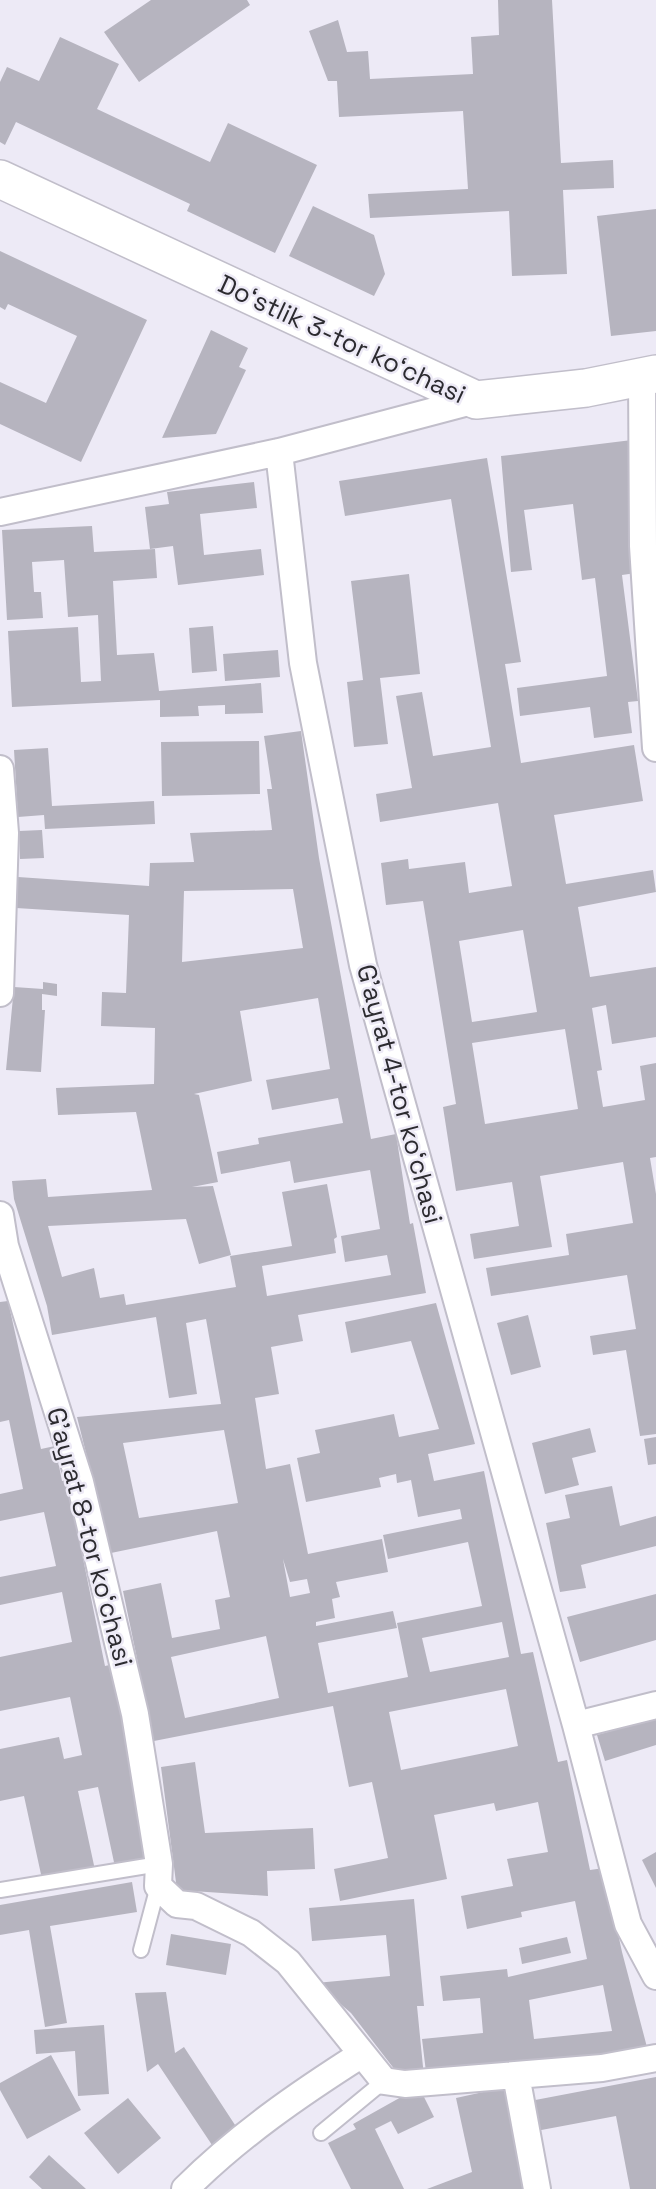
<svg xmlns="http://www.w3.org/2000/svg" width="656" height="2189" font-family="'Space Grotesk',sans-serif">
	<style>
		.building { fill: #b6b4bf; fill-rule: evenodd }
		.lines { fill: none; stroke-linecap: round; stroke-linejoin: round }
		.lane-casing { stroke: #c1beca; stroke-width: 18 }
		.street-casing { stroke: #c1beca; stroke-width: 30 }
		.secondary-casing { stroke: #c1beca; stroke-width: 40 }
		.lane { stroke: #fff; stroke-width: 14 }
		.street { stroke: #fff; stroke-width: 26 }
		.secondary { stroke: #fff; stroke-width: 37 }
		.labels { text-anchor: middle; stroke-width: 5; stroke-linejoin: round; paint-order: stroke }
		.street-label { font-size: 26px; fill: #2c2b30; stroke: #edeaf6 }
	</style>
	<rect width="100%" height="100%" fill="#edeaf6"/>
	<path class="building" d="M151 0H247L250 5 139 82 104 32Z
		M498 0H552L561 163 613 160 614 188 563 190 567 274 512 276 509 211 370 218 368 194 468 189 463 111 339 117 337 81H328L309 31 338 20 347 52 368 51 370 79 473 74 471 37 499 35Z
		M60 37 119 64 97 109 210 162 228 123 317 165 275 253 187 211 190 204 16 122 5 145 0 142V82L7 67 39 81Z
		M313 206 374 235 385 274 374 296 289 256Z
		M656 209V331L611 336 597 216Z
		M0 251 147 320 81 462 0 424V382L46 403 77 336 8 304 5 310 0 307Z
		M211 330 248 348 239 367 246 370 216 434 162 438Z
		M632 440 643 572 622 575 638 701 628 702 632 733 594 738 590 707 520 716 517 688 607 676 595 578 582 580 573 504 524 510 532 570 511 572 501 456Z
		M487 458 521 662 505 664 521 763 634 745 643 801 554 815 566 884 653 870 656 892 578 907 590 977 656 967V1037L612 1044 606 1005 592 1008 602 1070 597 1071 603 1107 645 1100 640 1066 656 1063V1157L650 1158 656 1194V1434L640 1436 626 1350 593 1355 590 1336 636 1329 627 1275 491 1296 486 1268 569 1255 566 1234 633 1223 623 1162 540 1176 552 1247 474 1259 470 1234 519 1226 512 1182 456 1191 443 1107 456 1104 423 901 386 905 381 863 408 859 409 869 465 862 469 893 512 886 498 803 380 822 376 794 412 788 396 696 422 692 433 756 491 747 451 499 345 516 339 481ZM523 930 537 1012 472 1022 459 941ZM565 1029 578 1109 485 1124 472 1043Z
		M254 482 257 508 200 514 204 555 261 549 264 575 178 585 173 546 150 549 145 507 169 504 167 492Z
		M92 526 94 552 155 549 157 578 113 581 117 655 154 653 159 691 261 683 263 713 225 714V705L198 706 199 716 160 717V700L12 707 8 631 78 627 81 682 101 681 98 615 68 617 64 560 32 562 34 592H41L43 618 7 620 2 530Z
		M409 574 420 674 380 678 388 744 354 747 347 682 363 680 351 581Z
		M213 626 217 671 192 673 189 628Z
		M278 650 280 677 225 681 223 654Z
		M301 731 319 858 371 1139 396 1134 410 1224 413 1223 426 1293 298 1315 303 1341 271 1347 279 1394 255 1398 266 1469 290 1464 308 1554 382 1539 388 1572 336 1582 340 1597 332 1599 335 1618 316 1622V1626L393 1611 397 1628 318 1643 328 1693 408 1677 397 1623 482 1606 468 1542 388 1559 383 1535 462 1519 460 1509 418 1517 411 1480 397 1483 396 1474 379 1478 381 1487 306 1502 297 1458 320 1453 315 1430 394 1414 399 1437 439 1429 411 1341 351 1353 345 1322 436 1303 475 1444 428 1454 434 1481 484 1471 521 1654 533 1652 558 1762 567 1760 590 1870 604 1868 622 1952 648 2051 426 2072 422 2039 483 2033 480 1998 443 2001 440 1976 507 1969 508 1977 587 1959 575 1901 521 1912 522 1917 467 1929 461 1896 513 1886 507 1859 548 1852 538 1802 496 1811 494 1803 434 1815 447 1879 340 1901 334 1869 388 1858 372 1782 349 1787 333 1706 154 1741 123 1591 161 1583 172 1638 220 1629 215 1600 230 1597 217 1531 111 1553 77 1417 221 1404 206 1319 186 1323 197 1394 169 1398 156 1317 52 1335 47 1306 14 1199 12 1181 46 1179 48 1197 152 1190 136 1112 58 1115 56 1088 154 1084 155 1028 101 1026 102 992 126 993 129 915 16 908 18 877 149 886 150 863 194 862 190 833 272 830 267 789H272L264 736ZM293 889 303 948 182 962 184 891ZM318 998 330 1069 266 1080 272 1110 338 1098 343 1123 258 1138 259 1144 217 1152 221 1174 290 1161 294 1183 370 1170 380 1229 341 1236 345 1262 387 1255 391 1275 267 1296 262 1266 336 1253 334 1239 337 1237 327 1184 282 1192 292 1246 230 1256 236 1287 126 1305 124 1294 100 1298 94 1268 62 1277 48 1226 186 1219 199 1264 231 1255 213 1186 192 1187 218 1182 199 1095 194 1094 252 1081 240 1011ZM224 1430 238 1503 139 1518 123 1443ZM283 1559 290 1582 307 1579 310 1593 290 1597ZM502 1622 509 1657 430 1672 422 1638ZM266 1636 279 1698 185 1718 171 1657ZM506 1689 518 1746 401 1770 389 1712ZM603 1985 612 2031 534 2039 529 2000Z
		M259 741 260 794 162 796 161 742Z
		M48 748 52 806 154 801 155 824 45 829 44 815 18 817 14 750Z
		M42 830 44 858 20 859 19 831Z
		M43 982 57 984V996L42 994V1010H45L41 1072 6 1070 14 987 43 989Z
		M8 1301 41 1449 55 1446 62 1481 67 1480 105 1666 118 1663 155 1858 115 1867 98 1787 78 1791 95 1870 42 1879 24 1796 0 1801V1749L59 1737 64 1759 82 1755 70 1697 0 1711V1657L72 1642 62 1592 0 1605V1577L56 1566 44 1512 0 1521V1494L23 1489 9 1420 0 1422V1302Z
		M528 1315 541 1367 511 1375 497 1323Z
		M590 1428 596 1452 572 1458 579 1485 545 1494 532 1443Z
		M656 1437V1464L648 1465 644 1439Z
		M612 1486 620 1526 656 1516V1546L581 1565 586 1588 560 1592 546 1523 570 1518 565 1495Z
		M656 1594V1640L580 1662 567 1617Z
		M656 1718V1745L605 1761 597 1735Z
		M195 1762 205 1833 313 1828 315 1869 267 1871 268 1896 177 1890 161 1767Z
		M656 1852V1888L642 1860Z
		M132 1882 137 1912 50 1926 67 2023 45 2027 29 1930 0 1935V1905Z
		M414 1899 424 2006H417L424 2077 402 2079 351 2013 316 1983 390 1976 386 1935 312 1941 309 1908Z
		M171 1934 231 1944 226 1975 166 1965Z
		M567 1937 571 1953 522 1964 519 1948Z
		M166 1992 175 2053 184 2047 237 2128 212 2145 158 2064 147 2072 135 1993Z
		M104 2025 109 2094 78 2096 75 2051 36 2054 34 2030Z
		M51 2055 81 2110 27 2139 0 2090V2083Z
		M656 2077V2189H630L616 2116 536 2131 530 2101Z
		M419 2087 434 2117 398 2134 391 2121 375 2129 404 2189H351L328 2143 356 2129 353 2124Z
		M506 2087 529 2189H427L472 2172 456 2098Z
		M128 2098 161 2138 118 2174 84 2133Z
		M49 2155 86 2189H42L29 2177Z"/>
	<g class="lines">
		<g class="lane-casing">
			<path id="lane" d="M0 1890 159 1864
				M141 1950 158 1886
				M321 2133 384 2081"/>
		</g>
		<g class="street-casing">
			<path id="street" d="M642 377 643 546 656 748
				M279 452 303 663 363 965 576 1725 628 1924 656 1976
				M0 512 279 452 476 400
				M0 769 5 833 0 993
				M0 1215 5 1246 80 1482 135 1714 159 1864 158 1886 177 1904 196 1906 251 1933 288 1962 384 2081 405 2084 602 2068 656 2058
				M576 1725 656 1705
				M516 2075 537 2189
				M185 2189C238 2136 299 2094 362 2054"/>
		</g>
		<g class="secondary-casing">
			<path id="secondary" d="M0 179 476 400 586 388 656 374"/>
		</g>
		<use href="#lane" class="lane"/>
		<use href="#street" class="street"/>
		<use href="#secondary" class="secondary"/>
	</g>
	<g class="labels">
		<g class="street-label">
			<text transform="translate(342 339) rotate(25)" y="9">Doʻstlik 3-tor koʻchasi</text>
			<text transform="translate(400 1094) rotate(75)" y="9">G'ayrat 4-tor koʻchasi</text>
			<text transform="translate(90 1537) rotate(75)" y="9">G'ayrat 8-tor koʻchasi</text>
		</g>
	</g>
</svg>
